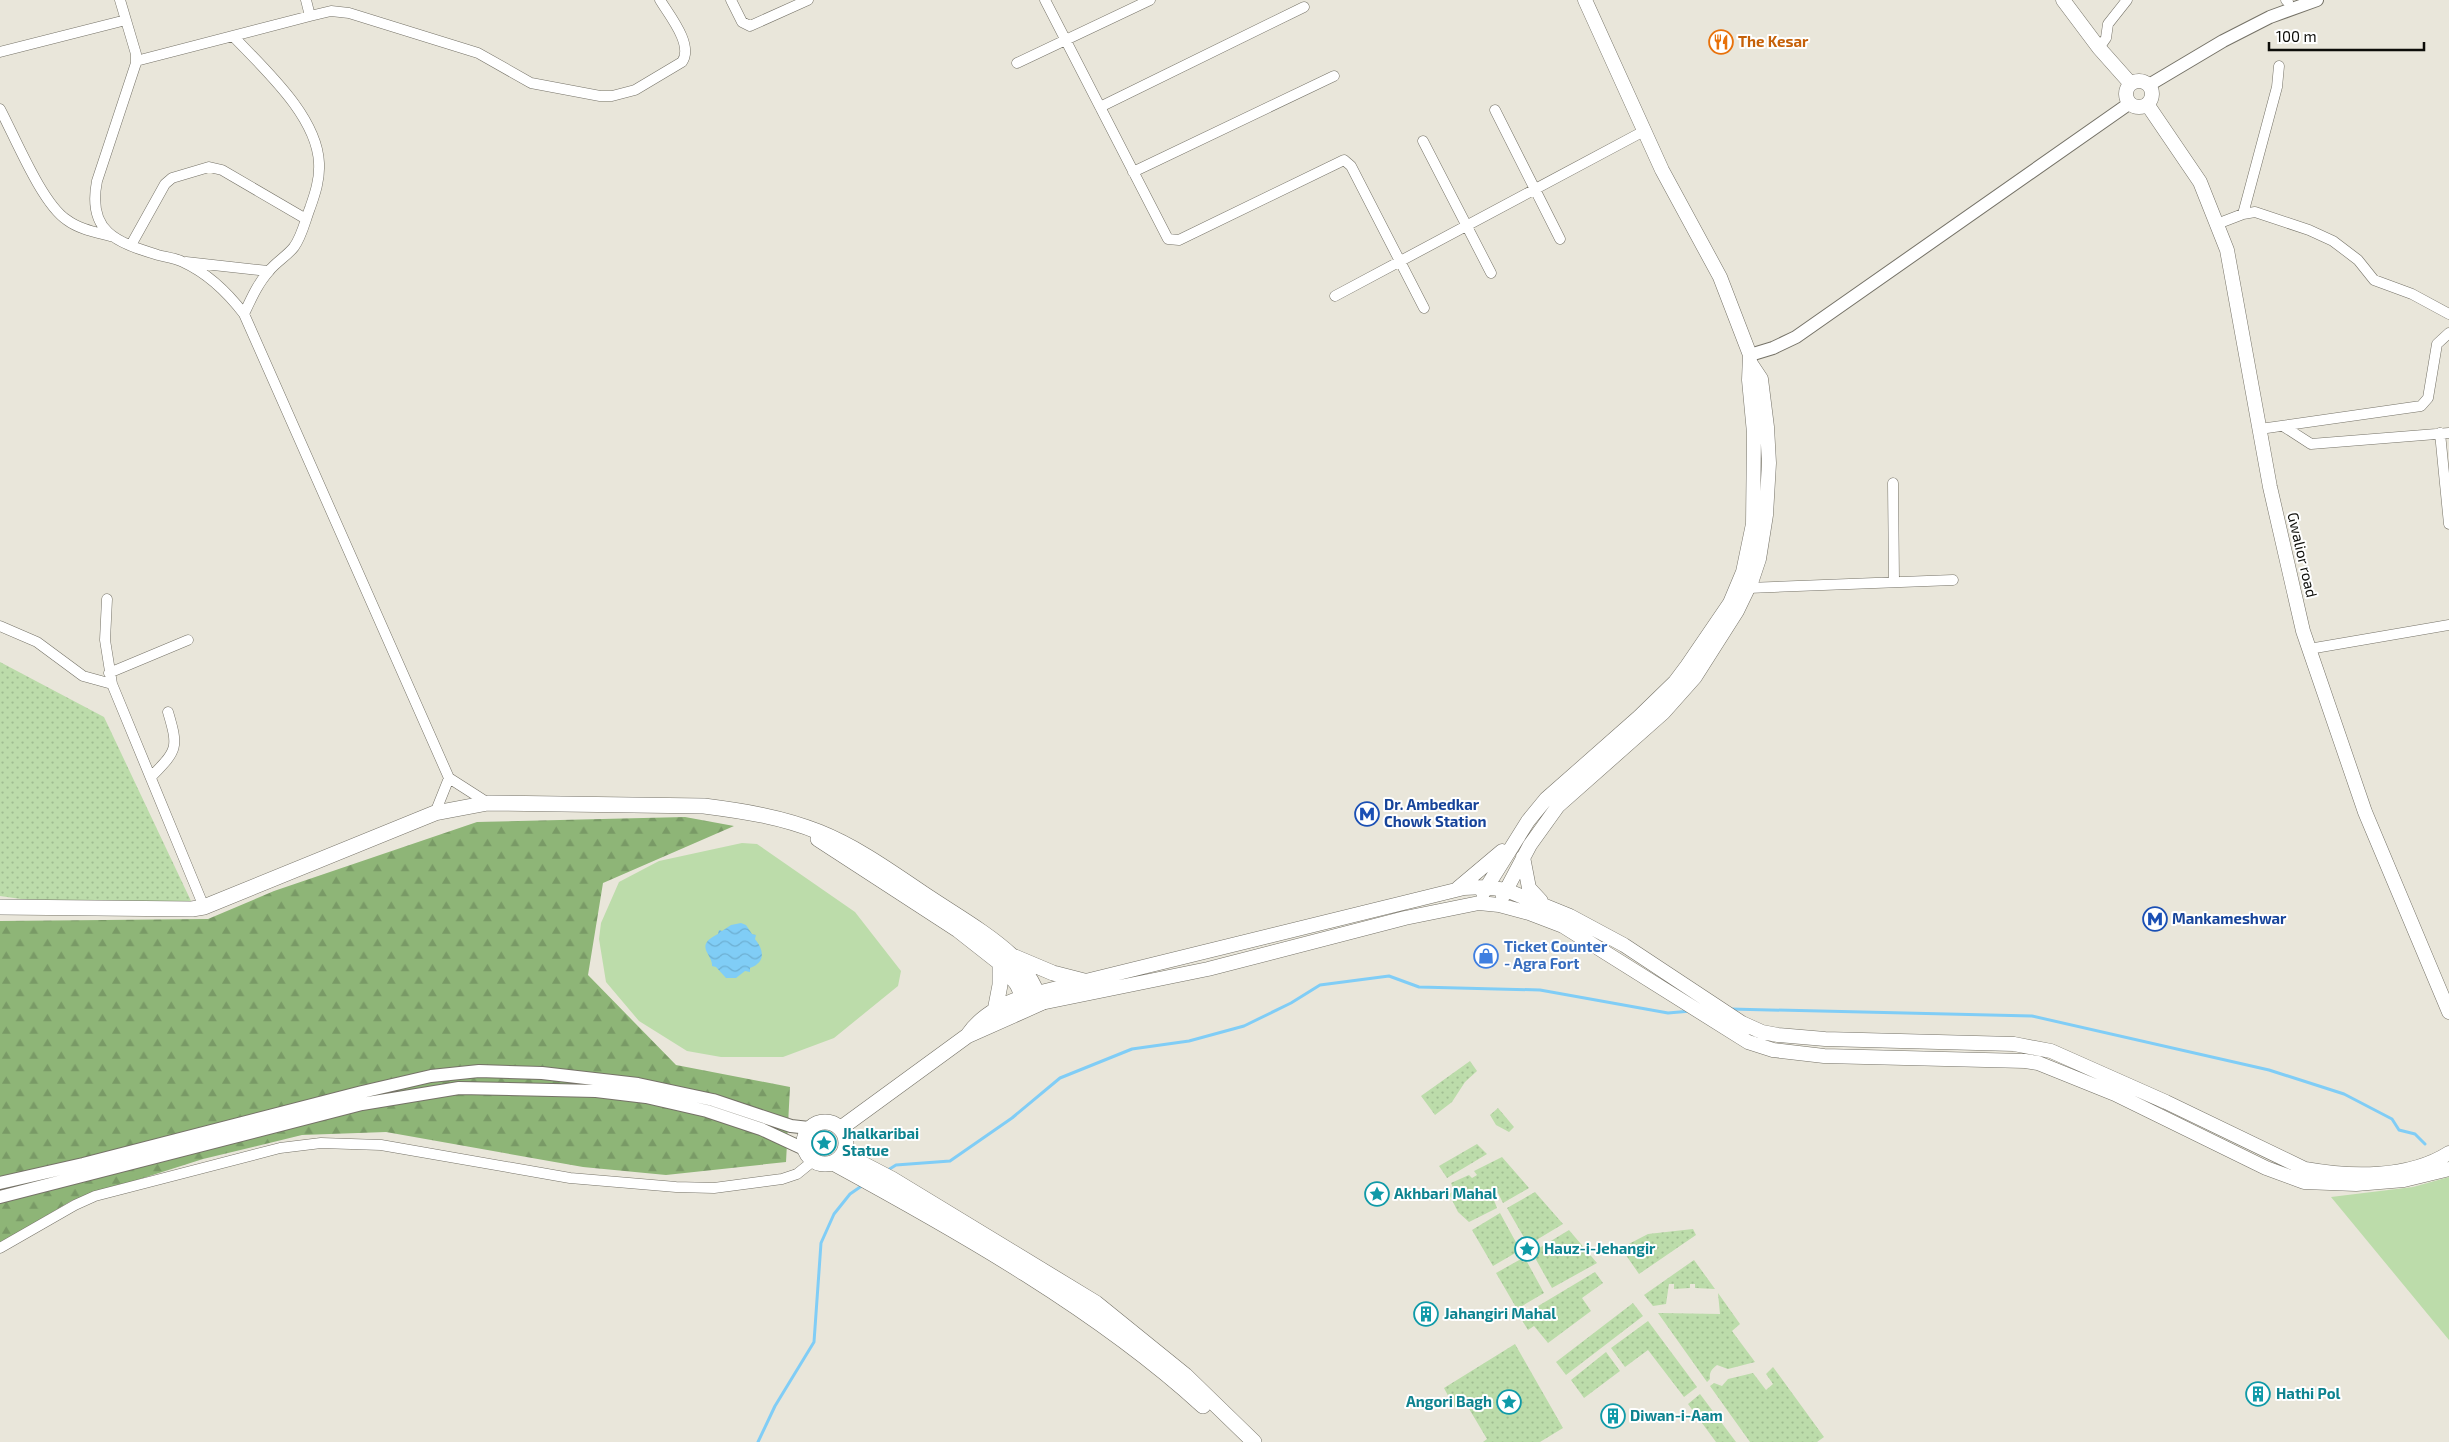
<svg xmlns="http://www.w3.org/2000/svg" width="2449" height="1442" font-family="'Exo 2',sans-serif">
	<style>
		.grass { fill: url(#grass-dots) }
		.forest { fill: url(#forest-firs) }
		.park { fill: #bcdcaa }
		.water { fill: url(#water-waves) }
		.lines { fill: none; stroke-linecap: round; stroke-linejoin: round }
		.stream { stroke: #80cdf6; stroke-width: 3 }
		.minor-casing { stroke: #757267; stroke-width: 11 }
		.tertiary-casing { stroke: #757267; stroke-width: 14 }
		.secondary-casing { stroke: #757267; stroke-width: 15 }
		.primary-casing { stroke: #757267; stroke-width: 16 }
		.minor { stroke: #fff; stroke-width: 10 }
		.tertiary { stroke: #fff; stroke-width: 12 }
		.secondary { stroke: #fff; stroke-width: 14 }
		.primary { stroke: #fff; stroke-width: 15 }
		.labels { text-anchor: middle; stroke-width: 4; stroke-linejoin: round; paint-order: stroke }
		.food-label { font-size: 15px; font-weight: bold; fill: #c56008; stroke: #fff; text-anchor: start }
		.street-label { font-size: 15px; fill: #0d0d09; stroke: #fff }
		.transit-label { font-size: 15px; font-weight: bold; fill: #164399; stroke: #fff; text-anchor: start }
		.shop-label { font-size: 15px; font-weight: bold; fill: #366cbe; stroke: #fff; text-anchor: start }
		.culture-label { font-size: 15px; font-weight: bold; fill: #0d838f; stroke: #fff; text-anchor: start }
	</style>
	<defs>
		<pattern id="grass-dots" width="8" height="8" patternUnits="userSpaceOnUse" patternTransform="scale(1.25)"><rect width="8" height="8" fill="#bcdcaa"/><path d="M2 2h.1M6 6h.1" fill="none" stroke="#a0bc91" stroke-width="1.8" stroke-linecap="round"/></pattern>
		<pattern id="forest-firs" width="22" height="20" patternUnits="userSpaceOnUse" patternTransform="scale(1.25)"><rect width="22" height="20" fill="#8eb577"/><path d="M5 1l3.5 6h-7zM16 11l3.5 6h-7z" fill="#799a66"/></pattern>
		<pattern id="water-waves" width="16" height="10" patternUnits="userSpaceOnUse" patternTransform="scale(1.25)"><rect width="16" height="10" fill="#80cdf6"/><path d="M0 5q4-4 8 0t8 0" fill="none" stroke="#6dafd2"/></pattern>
	</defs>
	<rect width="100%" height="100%" fill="#e9e6da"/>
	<path class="grass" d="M0 662 104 717 191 901 42 902 0 896Z
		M1470 1061 1477 1071 1465 1082 1452 1102 1435 1115 1421 1096Z
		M1498 1108 1514 1127 1509 1132 1496 1125 1490 1115Z
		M1477 1144 1487 1154 1447 1178 1439 1166Z
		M1502 1157 1529 1188 1503 1203 1498 1193 1492 1195 1497 1208 1469 1222 1458 1212 1449 1194 1454 1191 1451 1183 1469 1175 1472 1178 1477 1175 1474 1171Z
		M1535 1192 1563 1224 1533 1242 1530 1238 1526 1241 1507 1208Z
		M1500 1213 1518 1246 1515 1248 1517 1252 1493 1266 1472 1230Z
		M1693 1229 1696 1235 1639 1274 1621 1248 1648 1234Z
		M1569 1230 1597 1263 1552 1288 1534 1256 1538 1254 1536 1250Z
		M1521 1259 1523 1262 1526 1260 1544 1293 1517 1309 1496 1273Z
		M1694 1260 1715 1289 1695 1288V1284H1690V1288L1674 1289V1284H1669L1666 1304 1653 1306 1644 1295Z
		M1595 1272 1603 1283 1582 1298 1591 1311 1548 1343 1534 1326 1528 1330 1520 1317Z
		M1718 1293 1740 1324 1732 1331 1755 1362 1728 1369 1717 1365C1712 1369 1709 1372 1710 1379L1707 1382 1658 1313 1720 1314Z
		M1633 1303 1643 1316 1566 1375 1556 1362Z
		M1648 1321 1697 1387 1684 1397 1648 1350 1625 1367 1611 1348Z
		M1515 1344 1563 1428 1540 1442H1483L1487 1439 1465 1402 1454 1407 1444 1388Z
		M1606 1352 1620 1371 1584 1398 1571 1380Z
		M1773 1367 1824 1437 1817 1442H1750L1710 1386 1714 1383 1722 1386 1728 1379 1753 1373 1766 1390 1773 1384 1766 1374Z
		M1700 1394 1736 1442H1716L1688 1404Z"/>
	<path class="forest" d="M685 817 734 826 603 883 588 975 676 1065 790 1087 786 1162 666 1175 583 1167 386 1132 302 1135 203 1159 71 1201 0 1243V921L208 919 274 891 477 822Z"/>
	<path class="park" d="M742 843 757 844 855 912 901 971 898 986 834 1038 783 1057H721L687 1051 639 1021 606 982 599 939 601 923 619 882 659 861Z
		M2449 1177V1340L2331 1197 2413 1187Z"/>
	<path class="water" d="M741 923 746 925 752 934 756 935 755 939C764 950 766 962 750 968V972L745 971 736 978H726L716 967 712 966C713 954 693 946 718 934L719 930 722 931 731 925Z"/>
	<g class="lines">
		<path class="stream" d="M1730 1009 2032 1016 2269 1070 2344 1094 2392 1119 2399 1130 2415 1134 2425 1144
			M888 1170 896 1165 950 1161 1012 1118 1060 1078 1132 1049 1189 1041 1244 1026 1291 1003 1320 985 1389 976 1419 987 1540 990 1668 1013 1691 1011
			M758 1442 775 1406 814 1342 821 1243 834 1214 850 1194 863 1185"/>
		<g class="minor-casing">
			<path id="minor" d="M120 0 136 54V63L97 181C87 232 116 242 158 255 166 257 176 258 183 262 207 273 228 293 244 314L449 778 488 803
				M306 0 310 16
				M731 0 742 22 750 26 808 0
				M1045 0 1168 239 1179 240 1344 160 1351 166 1424 308
				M2286 0 2288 2
				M233 36C264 69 317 116 319 163 320 179 315 194 310 208 305 221 302 236 294 247 287 256 276 262 269 271 258 283 251 299 244 314
				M2099 48 2106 38 2108 24 2127 0
				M0 52 126 20
				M136 61 310 16 331 11 349 13 478 53 531 83 600 96H612L635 90 682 62C694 45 669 15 660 0
				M1017 63 1150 0
				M1100 107 1304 7
				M0 109C15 137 42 204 67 220 79 229 95 232 110 236
				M1495 110 1560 239
				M1423 141 1491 273
				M1133 172 1334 76
				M2243 214 2277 87 2279 66
				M2217 224 2243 214 2255 212 2309 230 2333 241 2358 260 2374 280 2412 294 2449 314
				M131 245 165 184 172 178 209 167 222 170 306 219
				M186 262 268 271
				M1335 296 1644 131
				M2283 426 2311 444 2449 433
				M2260 429 2421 406 2428 398 2437 344 2449 333
				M2440 433 2449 524
				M1893 483 1894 581
				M1748 588 1953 580
				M107 599 105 640 112 684
				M0 626 37 642 83 676 112 684 204 907
				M2309 649 2449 625
				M109 673 188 640
				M151 777C177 750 179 749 168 712
				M435 813 449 778
				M0 1248 75 1205 95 1196 280 1148 321 1143 381 1145 570 1178 676 1187 714 1188 782 1179 797 1174 813 1161"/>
		</g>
		<g class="tertiary-casing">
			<path id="tertiary" d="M2149 85 2223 41 2270 17 2317 0
				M1750 355 1773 348 1796 337 2130 103
				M0 1183 83 1164 362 1092 431 1076 479 1071 542 1073 638 1084 713 1100 791 1126 809 1128
				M0 1197 362 1104 459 1088 596 1091 646 1097 707 1111 761 1129 804 1149"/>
		</g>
		<g class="secondary-casing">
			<path id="secondary" d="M2063 0 2099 48 2131 84
				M2126 94a13 13 0 1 1 26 0a13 13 0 1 1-26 0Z
				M2147 104 2200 182 2227 250 2270 487 2303 631 2365 812 2449 1012
				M1523 857 1529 888 1541 901
				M1458 888 1502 851
				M1483 893 1528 821 1546 799 1639 717 1675 682 1687 666 1730 603 1743 572 1753 524 1754 433 1749 380 1750 355 1720 277 1662 170 1585 0
				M1503 896 1530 845 1558 806 1663 713 1695 677 1737 611 1752 580 1759 559 1766 515 1769 463 1767 427 1761 379 1751 364
				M1037 993 1464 888 1485 887 1506 890 1570 916 1624 945 1742 1023 1762 1032 1778 1035 1825 1039 2014 1044 2051 1051 2166 1102 2305 1169C2350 1177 2408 1179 2449 1153
				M1041 1003 1208 969 1405 918 1479 903 1499 905 1529 913 1563 926 1748 1042 1773 1050 1824 1056 2025 1061 2038 1063 2115 1094 2266 1168 2304 1182 2356 1184 2404 1180 2449 1169"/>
		</g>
		<g class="primary-casing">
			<path id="primary" d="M818 839 958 930 1000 963 1017 984 1028 1008
				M0 907 192 909 204 907 435 813 488 803 704 806C743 811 782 817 819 832 859 848 894 874 930 898 957 916 987 933 1011 955 1025 968 1035 986 1041 1003L967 1036 841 1128
				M1015 957 1053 973 1088 982
				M995 1011 1000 985V963
				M968 1035C982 1014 1010 1000 1034 994
				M804 1143a21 21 0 1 1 42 0a21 21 0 1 1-42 0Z
				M844 1154 892 1179 1096 1303 1185 1375 1254 1442
				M833 1163C958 1231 1098 1310 1203 1406"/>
		</g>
		<use href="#minor" class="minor"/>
		<use href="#tertiary" class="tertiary"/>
		<use href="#secondary" class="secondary"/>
		<use href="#primary" class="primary"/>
	</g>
	<defs>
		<g id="restaurant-ring" transform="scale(1.25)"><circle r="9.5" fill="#fff" stroke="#e8710a" stroke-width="1.5"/><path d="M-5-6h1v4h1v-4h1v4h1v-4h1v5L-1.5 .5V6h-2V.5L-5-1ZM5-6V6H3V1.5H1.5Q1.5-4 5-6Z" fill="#e8710a"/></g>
		<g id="metro-ring" transform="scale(1.25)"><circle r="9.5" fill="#fff" stroke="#1a4fb4" stroke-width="1.5"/><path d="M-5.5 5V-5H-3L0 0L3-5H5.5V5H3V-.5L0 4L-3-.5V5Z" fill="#1a4fb4"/></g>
		<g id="shop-ring" transform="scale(1.25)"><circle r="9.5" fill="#fff" stroke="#3f7fe0" stroke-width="1.5"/><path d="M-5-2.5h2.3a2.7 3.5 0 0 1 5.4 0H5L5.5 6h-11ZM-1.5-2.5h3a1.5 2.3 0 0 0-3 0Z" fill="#3f7fe0"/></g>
		<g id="sight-ring" transform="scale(1.25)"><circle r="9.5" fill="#fff" stroke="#0f9aa8" stroke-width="1.5"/><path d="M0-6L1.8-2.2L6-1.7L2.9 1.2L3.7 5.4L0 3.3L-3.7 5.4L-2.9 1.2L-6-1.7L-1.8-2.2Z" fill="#0f9aa8"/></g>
		<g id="building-ring" transform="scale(1.25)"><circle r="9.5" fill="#fff" stroke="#0f9aa8" stroke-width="1.5"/><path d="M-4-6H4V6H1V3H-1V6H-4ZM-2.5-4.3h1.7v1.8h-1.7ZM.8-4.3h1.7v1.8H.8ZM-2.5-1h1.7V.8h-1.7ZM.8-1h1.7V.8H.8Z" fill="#0f9aa8"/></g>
	</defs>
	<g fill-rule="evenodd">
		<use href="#restaurant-ring" x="1721" y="42"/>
		<use href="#metro-ring" x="1367" y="814"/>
		<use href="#metro-ring" x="2155" y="919"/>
		<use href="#shop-ring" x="1486" y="956"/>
		<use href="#sight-ring" x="824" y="1143"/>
		<use href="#sight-ring" x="1377" y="1194"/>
		<use href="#sight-ring" x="1527" y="1249"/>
		<use href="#building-ring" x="1426" y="1314"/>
		<use href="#building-ring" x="2258" y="1394"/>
		<use href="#sight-ring" x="1509" y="1402"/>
		<use href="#building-ring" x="1613" y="1416"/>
	</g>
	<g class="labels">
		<g class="food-label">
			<text x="1738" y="47">The Kesar</text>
		</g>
		<g class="street-label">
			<text transform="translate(2302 555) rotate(77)" y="5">Gwalior road</text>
		</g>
		<g class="transit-label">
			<text x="1384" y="810">Dr. Ambedkar<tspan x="1384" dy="17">Chowk Station</tspan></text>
			<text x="2172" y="924">Mankameshwar</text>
		</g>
		<g class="shop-label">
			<text x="1504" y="952">Ticket Counter<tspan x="1504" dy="17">- Agra Fort</tspan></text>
		</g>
		<g class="culture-label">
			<text x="842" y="1139">Jhalkaribai<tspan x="842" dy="17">Statue</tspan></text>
			<text x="1394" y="1199">Akhbari Mahal</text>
			<text x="1544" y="1254">Hauz-i-Jehangir</text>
			<text x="1444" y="1319">Jahangiri Mahal</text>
			<text x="2276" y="1399">Hathi Pol</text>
			<text x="1492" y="1407" text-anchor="end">Angori Bagh</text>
			<text x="1630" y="1421">Diwan-i-Aam</text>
		</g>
	</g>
	<path d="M2269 42v8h155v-8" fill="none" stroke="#0d0d09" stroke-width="2.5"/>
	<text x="2276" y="42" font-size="15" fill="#0d0d09" stroke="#ffffff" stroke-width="4" paint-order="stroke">100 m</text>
</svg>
